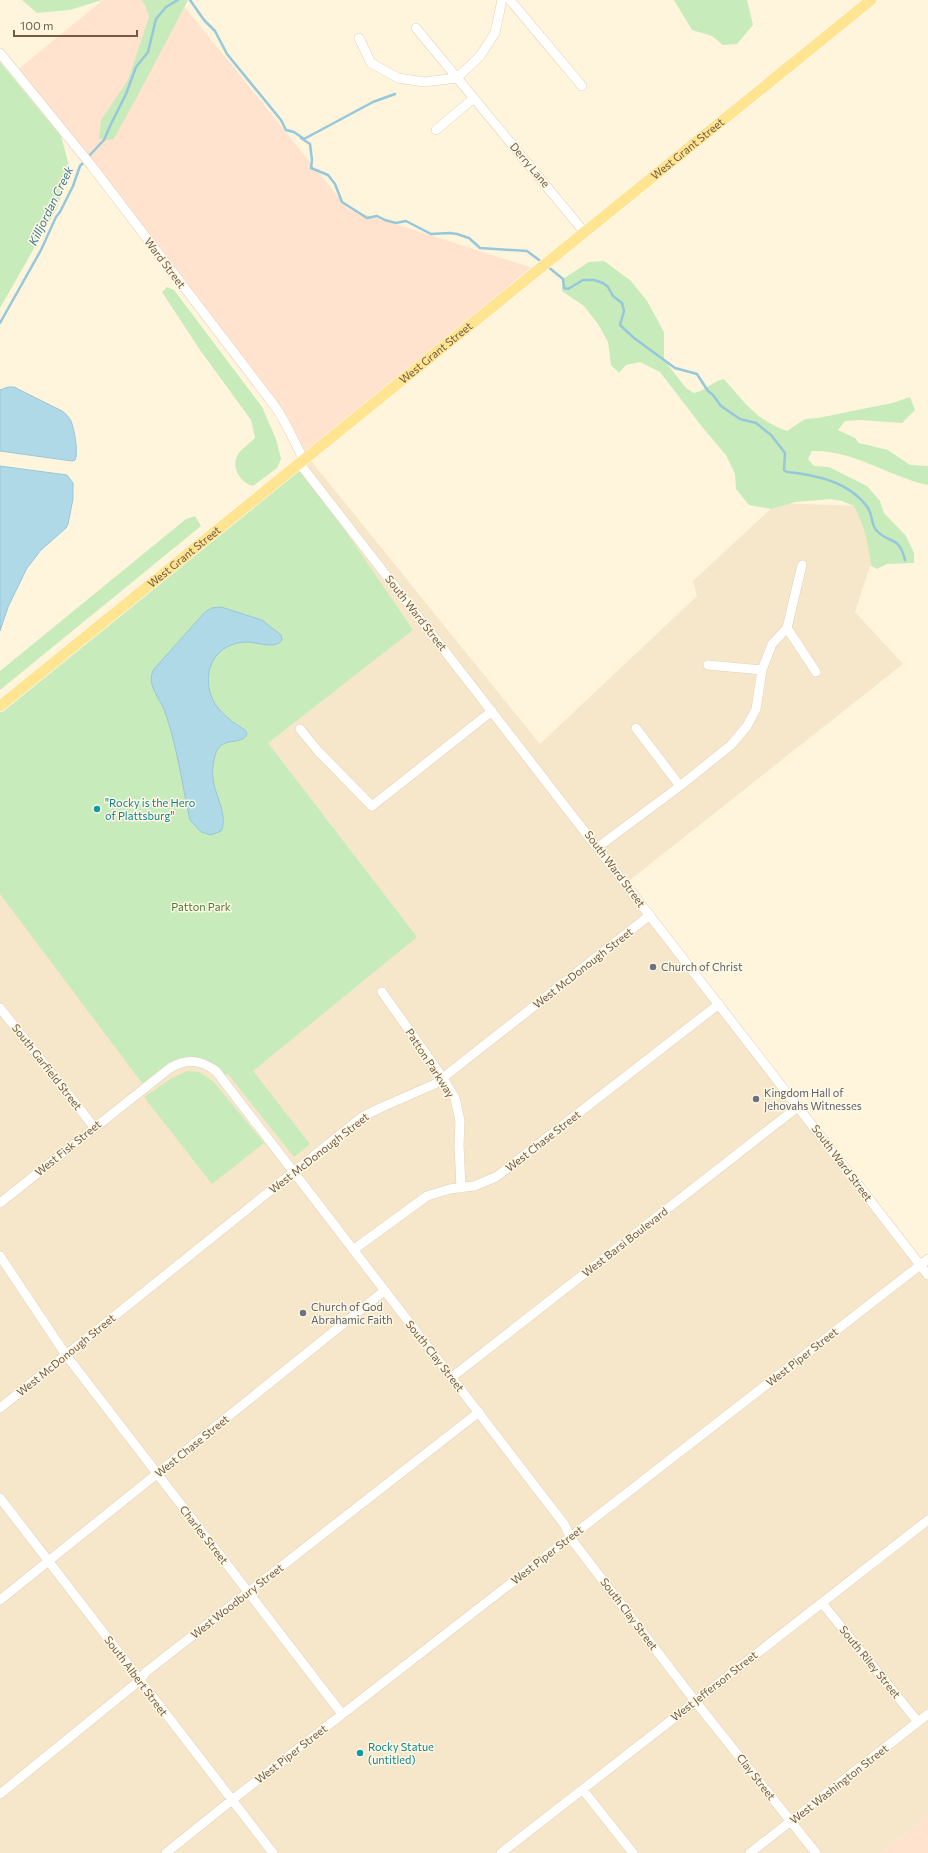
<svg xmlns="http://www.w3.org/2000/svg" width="928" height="1853" font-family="Commissioner,sans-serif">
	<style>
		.residential { fill: #f6e7ca }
		.commercial { fill: #ffe3cf }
		.green { fill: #c8ebbb }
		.water { fill: #b0d9e7; stroke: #96c7da }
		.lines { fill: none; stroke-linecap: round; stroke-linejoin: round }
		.stream { stroke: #96c7da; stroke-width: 2.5 }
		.minor-casing { stroke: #e1d1b8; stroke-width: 10 }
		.major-casing { stroke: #fff; stroke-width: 12 }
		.minor { stroke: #fff; stroke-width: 9 }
		.major { stroke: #ffe492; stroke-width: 11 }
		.culture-dot { fill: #0f9aa8; stroke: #fff8e4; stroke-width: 1.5 }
		.worship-dot { fill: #6b7280; stroke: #fff8e4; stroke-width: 1.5 }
		.labels { text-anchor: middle; stroke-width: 3; stroke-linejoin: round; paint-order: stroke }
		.street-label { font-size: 11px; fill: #745b44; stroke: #fff8e4 }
		.culture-label { font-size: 11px; fill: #0d838f; stroke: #fff8e4; text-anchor: start }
		.park-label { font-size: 11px; fill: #467a3b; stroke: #fff8e4 }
		.worship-label { font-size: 11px; fill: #5b616d; stroke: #fff8e4; text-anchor: start }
		.water-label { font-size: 12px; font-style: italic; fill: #3f7890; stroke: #fff8e4 }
	</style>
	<rect width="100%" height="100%" fill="#fef5dc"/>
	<path class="residential" d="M308 457 540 744 697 596 693 581 777 503 858 506 875 551 855 612 903 664 625 884 920 1265 928 1259V1816L880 1853H0V706Z"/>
	<path class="commercial" d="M103 0H179L348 209 539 270 304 460 288 431 16 71Z
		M928 1816V1853H880Z"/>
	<path class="green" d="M22 0H102L70 10 37 13Z
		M141 0H188L136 99 113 140 99 139 101 120 128 80 149 17 145 5Z
		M674 0H747L753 25 737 44 723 45 712 36 692 30Z
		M0 62 61 136 70 169 57 208 0 308Z
		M604 261 631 281 647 301 664 332V360L686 388 694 393C706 390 712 382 724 379 745 403 756 420 787 431L805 419 818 418 892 403 910 397 915 410 902 423 861 420 845 421 838 430 855 438 859 443 888 450 910 465 928 466V485C890 477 852 449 812 451L808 459 814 466 829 467 867 486 880 501 884 513 906 536 914 553V563L887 564 877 569 871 566C869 545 864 525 854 506L842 501 831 499 795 502 771 509 749 505 736 489 735 474 726 455 703 428 660 372 640 362 626 365 619 373 611 365 608 342 598 324 584 306 562 291 563 279 589 262Z
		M167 287 174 290 262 407 276 439 281 459 277 468 253 486C241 483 231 469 237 456 240 450 250 443 255 438L251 420 200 350 162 292Z
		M300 464 413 630 268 743 417 937 253 1071 310 1144 294 1157 228 1074 220 1075 188 1061 145 1087 0 894V706Z
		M195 516 201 526 0 690V671L186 519Z
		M187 1071 199 1072 213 1081 264 1143 212 1184 144 1097 172 1078Z"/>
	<path class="water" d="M8 387H14L62 411C66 414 69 417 71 421 74 428 79 454 75 460L72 461 0 451V390Z
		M0 466 67 475 73 483V499L68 524 66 528 41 550 27 568 8 607 0 631Z
		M221 607 262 620 281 635 282 640C275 650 257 642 247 642 238 642 228 645 221 651 204 665 205 693 219 709 226 718 236 724 245 730L247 734C242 747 220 734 215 756 213 763 212 771 213 778 214 794 229 816 221 831L211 835 201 832 190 820C182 784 177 746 165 712 160 698 145 684 154 669L205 612 212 608Z"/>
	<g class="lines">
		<path class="stream" d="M190 0 204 20 215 31 227 54 281 120 286 130 294 132 304 139 373 102 395 94
			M301 138 310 144 312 160 311 168 328 175 335 184 342 202 367 218 377 216 385 220 396 223 406 221 431 234 450 233 457 234 469 238 480 248 527 251 543 263
			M88 157 104 140 111 124 126 94 136 67 148 52 156 19 166 7 178 0
			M547 266 563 279 564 288 568 289 583 280H594L603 283 608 287 613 296 622 303 624 311 620 325 634 338 675 368 697 374 708 391 713 395 721 406 740 419 756 423 771 435 785 453 784 470 787 472C817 475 850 482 868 508 873 516 871 525 877 531 889 544 899 535 905 560
			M0 323 41 250 56 217 60 212 73 186 80 166 85 161"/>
		<g class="minor-casing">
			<path id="minor" d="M510 0 582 86
				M416 28 585 233
				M359 38 371 63 398 78 424 82 457 78 480 56 495 33 502 0
				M0 53 91 165 274 405C286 421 294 442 304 460
				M436 130 474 98
				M300 464 928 1275
				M787 628 816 672
				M708 665 762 670
				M636 728 680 786
				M300 729 318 751 372 806 492 711
				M598 847 680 786 731 745 747 726 756 709 762 670 772 644 787 628 802 565
				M382 992 443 1078 455 1098 460 1121 459 1145 461 1188
				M0 1008 94 1127
				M0 1203 170 1068C187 1058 201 1060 216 1071L564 1524 572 1540 695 1701 816 1853
				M353 1250 427 1196 450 1189 474 1186 496 1177 719 1004
				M0 1256 66 1355 342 1714
				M452 1377 799 1106
				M0 1408 362 1117 380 1108 435 1084 650 915
				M0 1498 273 1853
				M0 1600 384 1291
				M822 1603 918 1722
				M583 1790 633 1853
				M0 1794 139 1681 146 1672 479 1412
				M166 1853 232 1800 928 1259
				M501 1853 928 1520
				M750 1853 928 1714"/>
		</g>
		<g class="major-casing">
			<g id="major">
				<path id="s1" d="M0 706 871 0"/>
			</g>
		</g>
		<use href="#minor" class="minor"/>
		<use href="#major" class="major"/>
	</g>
	<g class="culture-dot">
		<circle cx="97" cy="809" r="4"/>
		<circle cx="360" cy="1753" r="4"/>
	</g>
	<g class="worship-dot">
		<circle cx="653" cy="967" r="4"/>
		<circle cx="756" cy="1099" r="4"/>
		<circle cx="303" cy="1313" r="4"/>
	</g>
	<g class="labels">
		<g class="street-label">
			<text dy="4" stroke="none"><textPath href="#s1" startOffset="885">West Grant Street</textPath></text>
			<text transform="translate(530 165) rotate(50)" y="4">Derry Lane</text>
			<text transform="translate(165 263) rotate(53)" y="4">Ward Street</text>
			<text dy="4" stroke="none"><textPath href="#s1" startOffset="561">West Grant Street</textPath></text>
			<text dy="4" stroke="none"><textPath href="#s1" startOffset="237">West Grant Street</textPath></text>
			<text transform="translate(416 613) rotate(52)" y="4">South Ward Street</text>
			<text transform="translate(615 869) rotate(53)" y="4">South Ward Street</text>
			<text transform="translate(583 968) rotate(-38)" y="4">West McDonough Street</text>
			<text transform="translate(430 1063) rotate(57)" y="4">Patton Parkway</text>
			<text transform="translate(47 1067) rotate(52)" y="4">South Garfield Street</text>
			<text transform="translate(543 1141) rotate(-38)" y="4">West Chase Street</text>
			<text transform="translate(68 1148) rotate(-39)" y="4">West Fisk Street</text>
			<text transform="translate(319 1153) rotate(-38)" y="4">West McDonough Street</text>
			<text transform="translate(842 1163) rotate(53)" y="4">South Ward Street</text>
			<text transform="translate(625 1242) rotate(-38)" y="4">West Barsi Boulevard</text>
			<text transform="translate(66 1355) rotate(-39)" y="4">West McDonough Street</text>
			<text transform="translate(435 1356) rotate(52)" y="4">South Clay Street</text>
			<text transform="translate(802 1357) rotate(-38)" y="4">West Piper Street</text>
			<text transform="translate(192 1446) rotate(-39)" y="4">West Chase Street</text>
			<text transform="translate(204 1535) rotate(52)" y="4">Charles Street</text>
			<text transform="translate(547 1555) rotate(-38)" y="4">West Piper Street</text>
			<text transform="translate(237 1601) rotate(-38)" y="4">West Woodbury Street</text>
			<text transform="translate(629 1614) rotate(53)" y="4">South Clay Street</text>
			<text transform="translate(870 1662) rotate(51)" y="4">South Riley Street</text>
			<text transform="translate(136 1676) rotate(53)" y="4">South Albert Street</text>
			<text transform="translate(714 1686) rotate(-38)" y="4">West Jefferson Street</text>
			<text transform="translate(291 1754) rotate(-38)" y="4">West Piper Street</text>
			<text transform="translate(756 1777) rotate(52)" y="4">Clay Street</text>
			<text transform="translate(839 1784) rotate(-38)" y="4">West Washington Street</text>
		</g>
		<g class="culture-label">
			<text x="105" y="807">"Rocky is the Hero<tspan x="105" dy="13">of Plattsburg"</tspan></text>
			<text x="368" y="1751">Rocky Statue<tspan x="368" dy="13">(untitled)</tspan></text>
		</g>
		<g class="park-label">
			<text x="201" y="911">Patton Park</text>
		</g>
		<g class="worship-label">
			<text x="661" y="971">Church of Christ</text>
			<text x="764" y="1097">Kingdom Hall of<tspan x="764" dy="13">Jehovahs Witnesses</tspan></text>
			<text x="311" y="1311">Church of God<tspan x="311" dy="13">Abrahamic Faith</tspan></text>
		</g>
		<g class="water-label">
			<text transform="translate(51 206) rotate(-64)" y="4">Killjordan Creek</text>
		</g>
	</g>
	<path d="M14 30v6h123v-6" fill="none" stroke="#745b44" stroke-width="2"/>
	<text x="20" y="30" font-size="12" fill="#745b44" stroke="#fff8e4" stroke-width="3" paint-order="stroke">100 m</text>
</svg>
